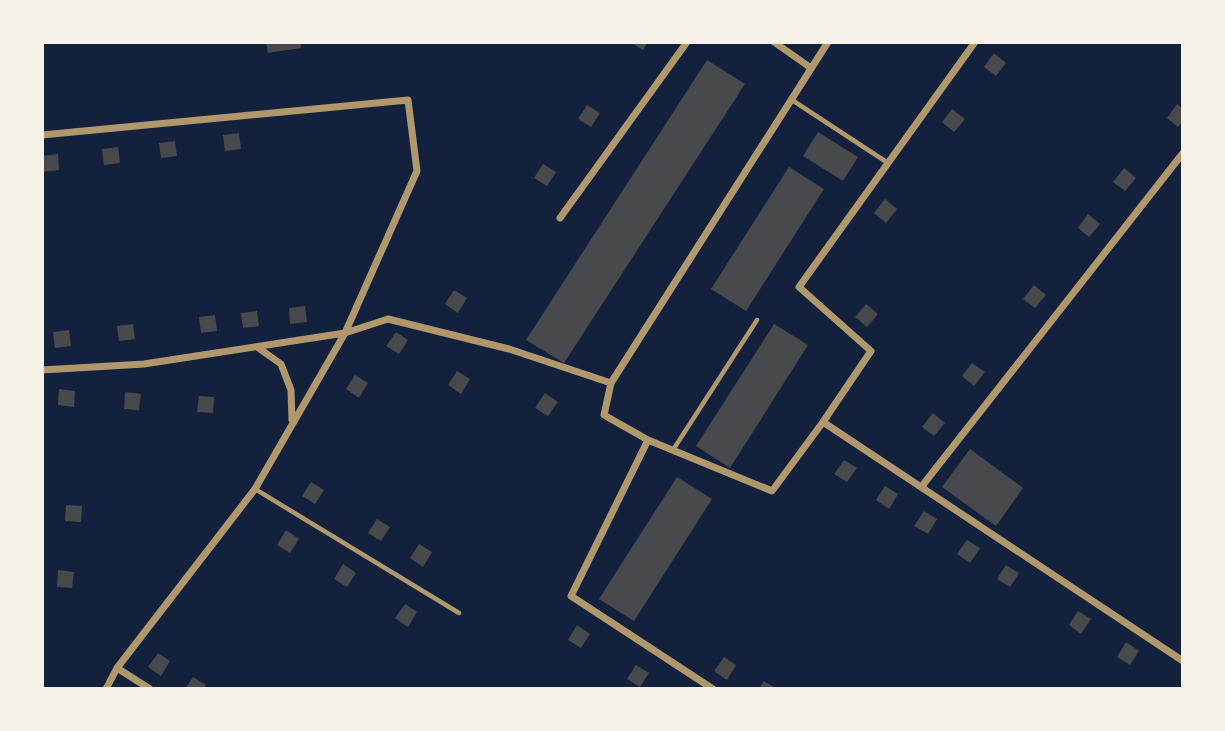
<svg xmlns="http://www.w3.org/2000/svg" width="1225" height="731" font-family="'Fira Sans',sans-serif">
	<style>
		.building { fill: #48494c }
		.lines { fill: none; stroke-linecap: round; stroke-linejoin: round }
		.service { stroke: #b1986c; stroke-width: 4.5 }
		.minor { stroke: #b1986c; stroke-width: 7 }
	</style>
	<rect width="100%" height="100%" fill="#14213d"/>
	<path class="building" d="M266 42H301V48L268 53Z
		M630 42H648L643 50Z
		M994 53 1006 63 996 76 984 67Z
		M707 60 745 84 564 363 526 340Z
		M1177 104 1183 109V121L1178 127 1167 118Z
		M587 105 600 113 591 127 578 119Z
		M952 109 965 119 954 132 942 122Z
		M818 132 858 157 843 181 803 156Z
		M239 133 241 149 225 151 223 135Z
		M175 141 177 156 161 158 159 143Z
		M118 147 120 163 104 165 102 149Z
		M58 154 59 170 43 172 42 156Z
		M543 164 556 172 547 186 534 178Z
		M789 167 824 189 746 311 711 289Z
		M1124 168 1136 178 1125 191 1113 182Z
		M885 199 897 209 886 223 874 213Z
		M1088 214 1100 224 1089 237 1078 228Z
		M1034 285 1046 295 1035 308 1023 299Z
		M454 290 467 298 458 313 445 304Z
		M866 304 878 314 867 327 855 317Z
		M305 306 307 322 290 324 289 308Z
		M257 311 259 326 243 328 241 313Z
		M215 315 217 331 201 333 199 317Z
		M133 324 135 339 119 341 117 326Z
		M774 324 808 345 730 468 696 446Z
		M69 330 71 346 55 348 53 332Z
		M396 332 408 340 399 354 386 346Z
		M972 363 985 372 974 386 962 376Z
		M457 371 470 379 461 394 448 385Z
		M355 375 368 383 359 398 346 389Z
		M59 389 75 391 74 407 58 405Z
		M125 392 141 394 139 410 124 409Z
		M545 393 558 402 548 416 535 408Z
		M199 396 214 397 213 413 197 412Z
		M933 413 945 423 934 436 922 427Z
		M970 449 1023 488 996 526 942 487Z
		M844 460 857 468 847 482 834 474Z
		M677 477 712 499 634 621 599 599Z
		M311 482 324 490 315 504 302 496Z
		M885 486 898 494 889 509 876 500Z
		M66 505 82 506 81 522 65 521Z
		M924 511 937 519 928 534 914 526Z
		M377 519 390 527 381 541 368 533Z
		M286 530 299 539 290 553 277 545Z
		M967 540 980 548 970 563 957 554Z
		M419 544 432 552 423 567 410 558Z
		M343 564 356 573 347 587 334 579Z
		M1006 565 1019 573 1010 587 997 579Z
		M58 570 74 572 72 588 57 587Z
		M405 604 417 612 408 627 395 618Z
		M1078 611 1091 619 1081 634 1069 625Z
		M577 625 590 634 581 648 568 640Z
		M1126 642 1139 651 1130 665 1117 657Z
		M158 653 170 661 161 676 148 667Z
		M724 657 736 665 727 680 714 671Z
		M636 665 649 673 640 687 627 679Z
		M193 677 206 685 203 689H185Z
		M764 681 777 689H759Z"/>
	<g class="lines">
		<path class="service" d="M792 100 888 163
			M673 450 757 320
			M255 489 459 613"/>
		<path class="minor" d="M774 42 811 68
			M828 42 611 383 604 415 648 440 772 491 823 422 1183 661
			M42 135 408 100 417 171 345 333 255 489 117 668 150 689
			M560 218 687 42
			M257 347 281 364 291 390 292 420
			M42 370 144 364 345 333 388 319 509 349 611 383
			M823 422 871 351 799 287 975 42
			M648 440 571 596 713 689
			M922 486 1183 153
			M106 689 117 668"/>
	</g>
	<rect width="1225" height="731" fill="none" stroke="#f6f1e7" stroke-width="88"/>
</svg>
